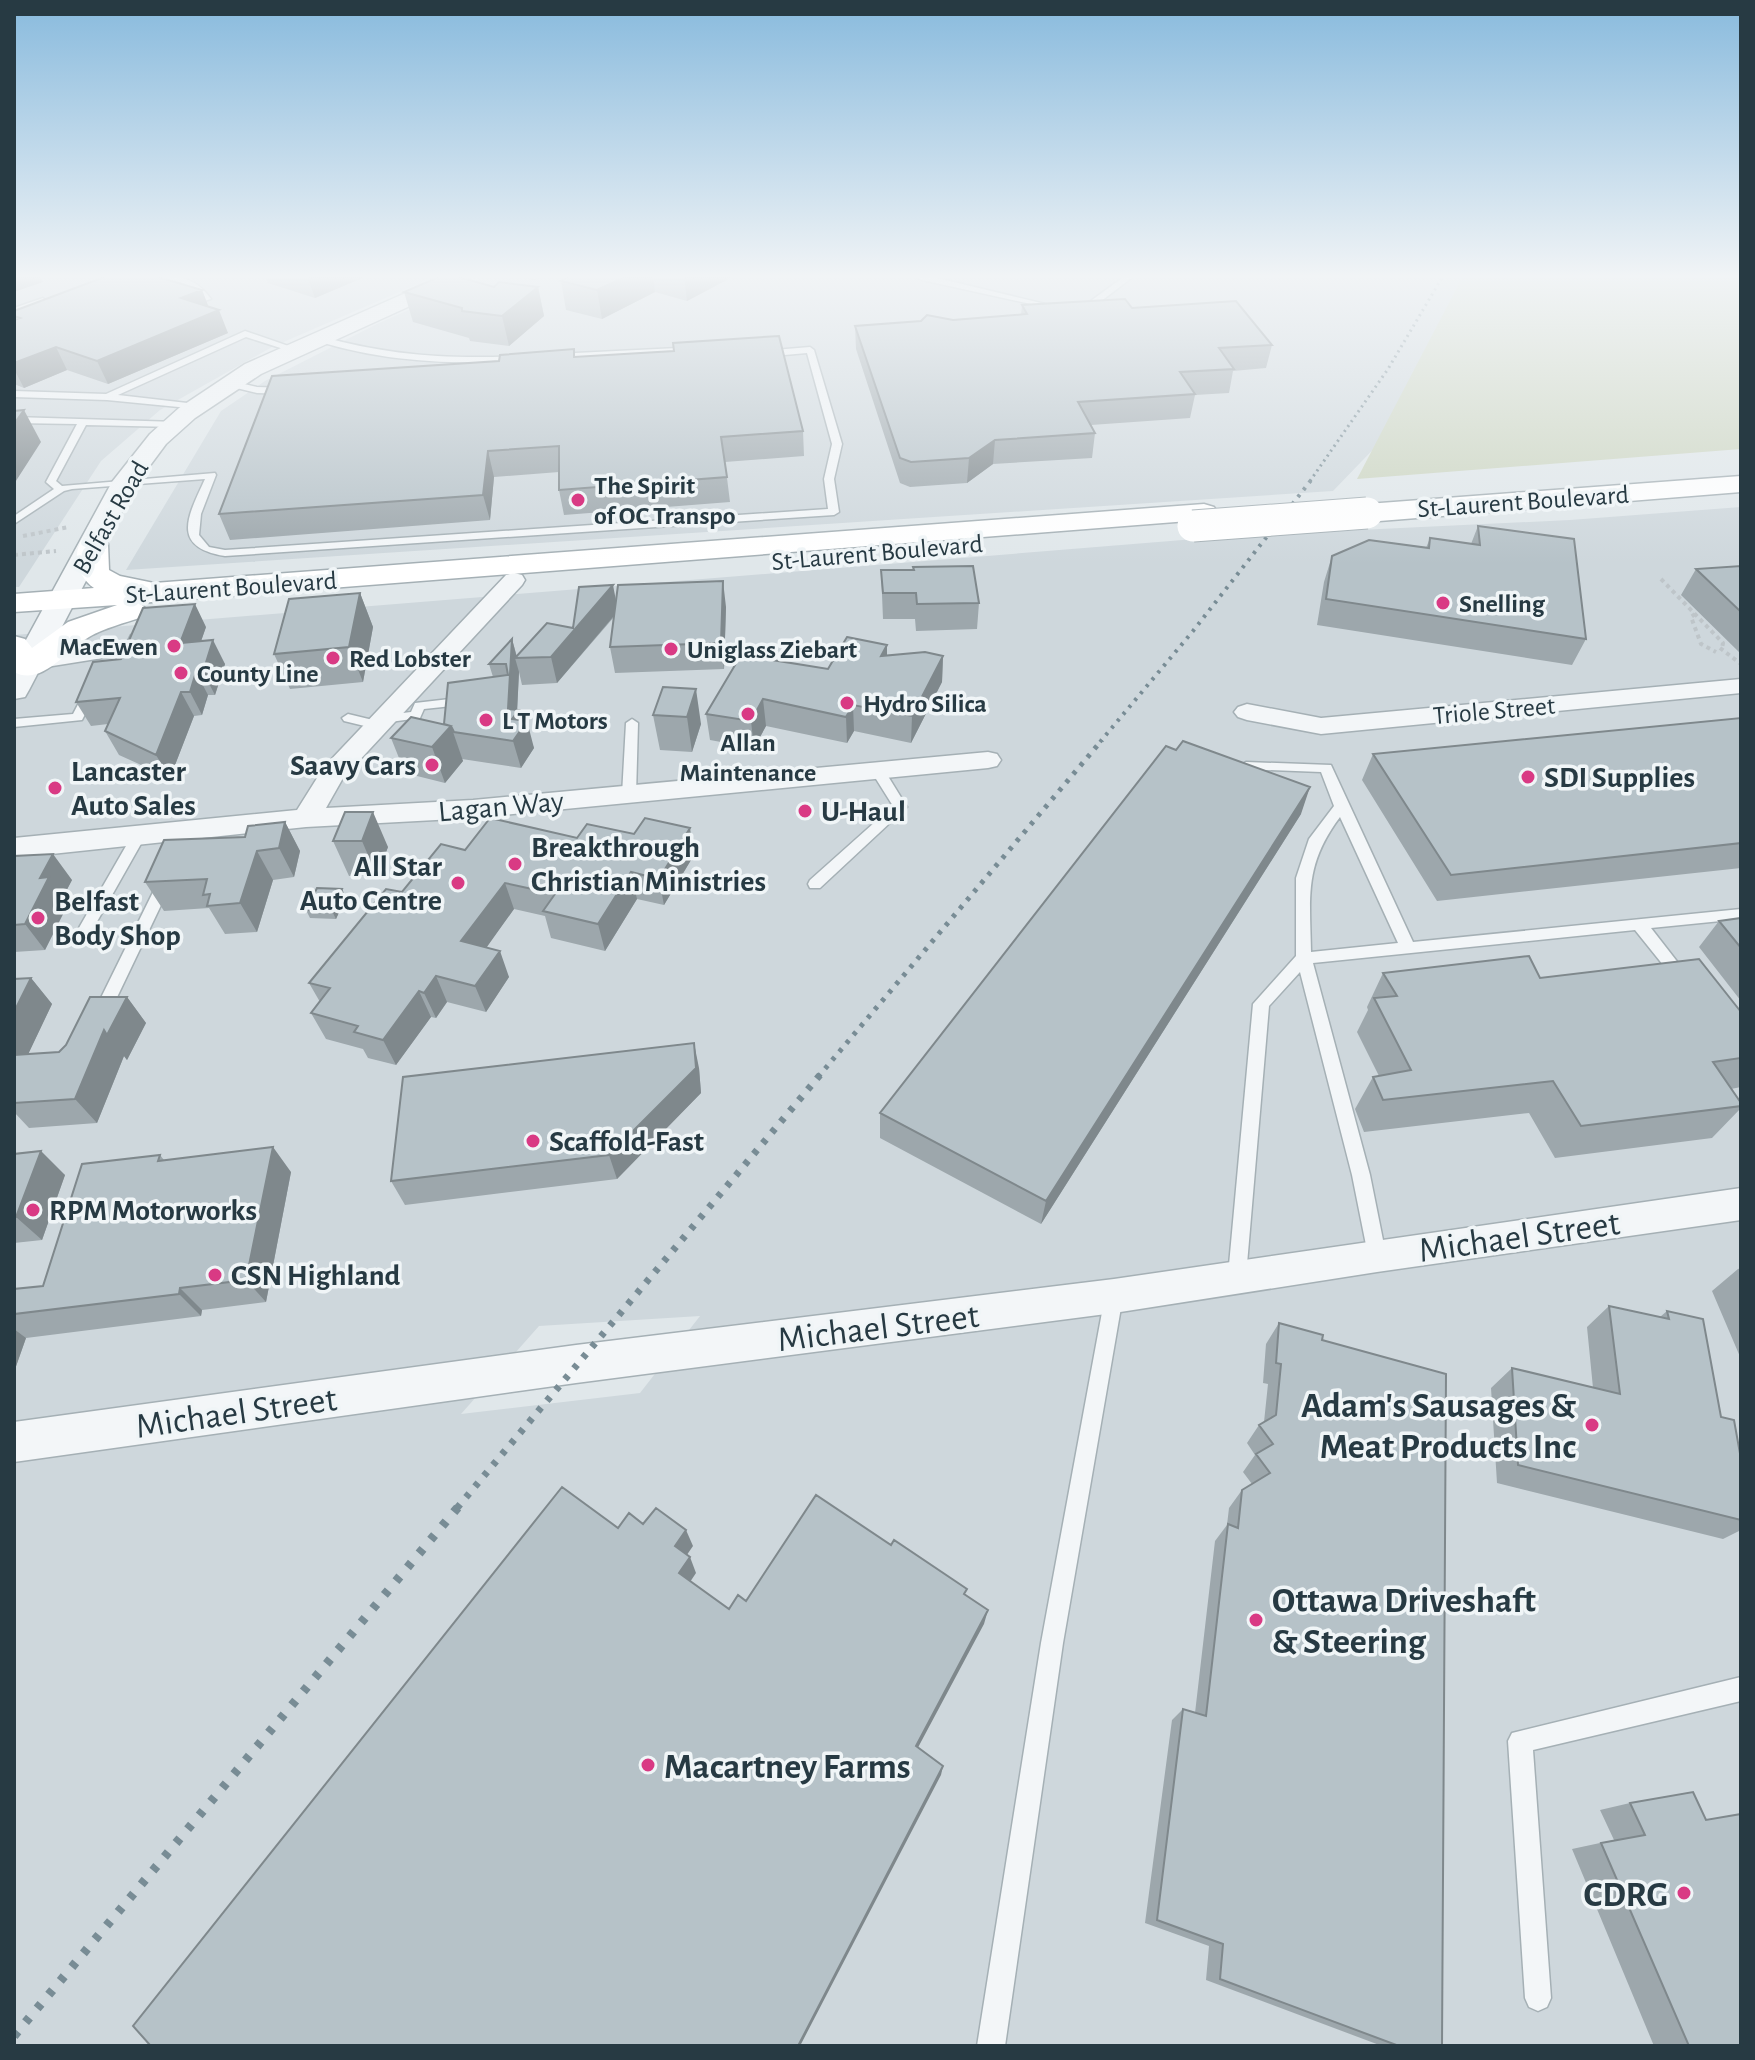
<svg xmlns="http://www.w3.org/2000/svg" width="1755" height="2060" font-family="'Alegreya Sans',sans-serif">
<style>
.built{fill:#ced7dc;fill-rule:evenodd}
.green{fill:#ccd5c0}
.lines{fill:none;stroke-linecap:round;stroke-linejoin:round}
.service-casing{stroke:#a5b0b5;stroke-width:3}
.minor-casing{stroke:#a5b0b5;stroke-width:3}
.tertiary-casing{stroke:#a5b0b5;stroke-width:3}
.secondary-casing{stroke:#a5b0b5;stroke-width:3}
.path{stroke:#bec5c9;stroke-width:4;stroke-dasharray:4 4;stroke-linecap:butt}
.service{fill:#f3f6f8;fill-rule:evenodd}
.minor{fill:#f3f6f8;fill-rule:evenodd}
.tertiary{fill:#f3f6f8;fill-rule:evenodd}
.secondary{fill:#fff;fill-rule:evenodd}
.rail-far4{stroke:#788c95;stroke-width:3;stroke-dasharray:2 4;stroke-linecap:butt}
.rail-far3{stroke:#788c95;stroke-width:4;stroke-dasharray:3 6;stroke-linecap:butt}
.rail-far2{stroke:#788c95;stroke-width:5;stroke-dasharray:4 7;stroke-linecap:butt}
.rail-far1{stroke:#788c95;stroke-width:7;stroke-dasharray:5 9;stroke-linecap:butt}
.rail{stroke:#788c95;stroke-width:9;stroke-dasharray:6 12;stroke-linecap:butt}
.secondary-bridge-casing{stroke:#a5b0b5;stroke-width:33;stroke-linecap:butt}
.secondary-bridge{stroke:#fff;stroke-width:31}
.wall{fill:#9da7ac}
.shaded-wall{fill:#7f888c}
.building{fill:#b6c2c8;stroke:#7f888c;stroke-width:2}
.poi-dot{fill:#d93a84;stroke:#f0f5f7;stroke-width:3}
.labels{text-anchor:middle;stroke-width:7;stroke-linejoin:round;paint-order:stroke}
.far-poi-label{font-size:26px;font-weight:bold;fill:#273a43;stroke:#f0f5f7;text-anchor:start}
.far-street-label{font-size:26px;fill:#273a43;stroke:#f0f5f7}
.poi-label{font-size:30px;font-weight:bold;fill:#273a43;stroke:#f0f5f7;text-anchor:start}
.street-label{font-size:30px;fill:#273a43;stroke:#f0f5f7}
.near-street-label{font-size:36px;fill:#273a43;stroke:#f0f5f7}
.near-poi-label{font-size:36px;font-weight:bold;fill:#273a43;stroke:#f0f5f7;text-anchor:end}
</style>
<rect width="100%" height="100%" fill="#e0e7ea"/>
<path class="built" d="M14,276H436L272,347L160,410L101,461L19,587H14Z
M486,276H1476L1387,435L1333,491L126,570L221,411L265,381L377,324Z
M1741,507V2046H14V635L1232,536L1570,520ZM700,1316L640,1393L461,1414L539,1326Z"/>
<path class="green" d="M1463,276H1741V449L1357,479Z"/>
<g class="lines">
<g class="service-casing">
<path id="service" d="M151,276C177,276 195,276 211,299L204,301C189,278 168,279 143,281L139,279Z
M525,276H537L538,277L534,279Z
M920,276H929L1062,308L1058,310L922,280L918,278Z
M1125,276H1134L1083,315H1077V311Z
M43,298L46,302L14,313V308Z
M245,331L300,350L296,353L246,337L118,395L196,404L199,405V409L107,400L14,397V391L106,394Z
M320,336C389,356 449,359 520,356L524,359L520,362C450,364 384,362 317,341L316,339Z
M698,347L699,349L695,352L555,360L551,357L555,354Z
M810,347L814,350L842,444L834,479L839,512L834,515L225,556C170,547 188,516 205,479L72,489L64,491L14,524V516L54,489L46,482L77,424L14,423V417L178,422V426L175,427L86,425L56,481L62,486L215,473L216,475L201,514L199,535L209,547L225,550L828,509L824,479L832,444L807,353L762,357L758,354L762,351Z
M231,381L257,387L289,388L294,391L289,394L257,393L228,386L227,384Z
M135,633L141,637L134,653L40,668L34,664L40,660L125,647L131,635Z
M90,689L96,693L82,720L14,727V719L73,714L84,693Z
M467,697L473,701L471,704L424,709L420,718L382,723L381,728L377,729L344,721L342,718L348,714L377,721L378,716L411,712L415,703Z
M632,719L638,723L636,795L629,799L622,795L626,723Z
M1246,762L1331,765L1413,942L1741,909V919L1651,928L1686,973L1689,977L1686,981H1676L1635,930L1313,963L1370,1175L1386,1255L1384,1261L1377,1263L1370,1261L1368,1255L1352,1175L1300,972L1269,1006L1246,1276L1244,1282L1237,1284L1230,1282L1228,1276L1253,1004L1296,956V878L1309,839L1334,806L1321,772L1241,769L1239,766ZM1340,817L1398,943L1311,952C1310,896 1304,865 1340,817Z
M878,767L883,768L907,807L820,888H810L808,884L810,880L893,806L871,771Z
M139,830L146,835L90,934H80L78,930L80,926L134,832Z
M166,875L173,880L109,1014L107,1018H95L93,1014L159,880Z
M1114,1287L1121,1290L1123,1296L1063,1643L1005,2046H977L1041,1643L1105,1296L1107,1290Z
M1741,1677V1701L1533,1750L1551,1998L1547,2007L1538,2011L1529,2007L1525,1998L1508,1741L1512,1733Z"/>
</g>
<g class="minor-casing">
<path id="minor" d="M514,573L522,575L525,580L522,585L343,778L326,808L473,800L988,752L997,754L1001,760L997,766L988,768L473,818L306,827L14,858V838L297,810L324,767L506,575Z
M1741,679V693L1321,734L1247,720L1238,717L1234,712L1238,707L1247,704L1321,718Z
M1741,1188V1220L1377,1272L1114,1313L576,1383L14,1462V1422L576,1345L1114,1279Z"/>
</g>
<g class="tertiary-casing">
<path id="tertiary" d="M444,276H470L467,280L261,374L195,418L166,444L137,483L29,690L25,697L14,699V662L112,482L150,434L179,408L245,364Z"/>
</g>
<g class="secondary-casing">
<path id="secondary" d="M1741,476V492L1367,522L1357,519L1353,513L1357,507L1367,504Z
M1204,504L1214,507L1218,513L1214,519L140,603L147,610L142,617C125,623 104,628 89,637C67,650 41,687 14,672V636L25,639L32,648L68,622L117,605L14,612V594L94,588C78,577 71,554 83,538L93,535L103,538L108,544L109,570L120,576L154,583Z"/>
</g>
<path class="path" d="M23,536L69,527
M14,555L56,551
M1661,579L1723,643L1722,648
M1695,614L1691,617L1701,644L1716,652
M1720,648L1741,664"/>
<use href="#service" class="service"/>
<use href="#minor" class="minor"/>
<use href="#tertiary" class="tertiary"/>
<use href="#secondary" class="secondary"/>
<path class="rail-far4" d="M1310,481L1388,369L1443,276"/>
<path class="rail-far3" d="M1100,742L1193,631L1312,479"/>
<path class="rail-far2" d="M818,1077L1102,740"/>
<path class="rail-far1" d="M457,1508L820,1075"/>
<path class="rail" d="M14,2036L459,1506"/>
<g class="secondary-bridge-casing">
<path id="secondary-bridge" d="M1193,526L1367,513"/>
</g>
<use href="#secondary-bridge" class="secondary-bridge"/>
</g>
<path class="wall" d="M265,276H367L315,298L268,283Z
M570,276H734L687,301L655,292L602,319L566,310L561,281Z
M494,287H538L544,316L509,346L470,341L469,338L413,322L404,292Z
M202,290L208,306L228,333L108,384L67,370L24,388L14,384V311Z
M1022,305L1132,308L1272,345L1266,368L1233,371L1229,393L1195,395L1190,418L1091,425L1095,433L1092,458L993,464L967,483L910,487L900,483L856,349L855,326L1021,315Z
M575,357L803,431L804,456L725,462L730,502L564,515L559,490V472L494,477L490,520L230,540L219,514Z
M1478,526L1586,639L1572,665L1317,625L1324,582L1332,556L1426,548L1430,538L1471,544Z
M1741,566V654L1681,595L1696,569Z
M881,570L979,603L977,629L916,631L915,619H883Z
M360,593L373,627L363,682L290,689L274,654Z
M616,600L726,607L724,669L615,673L610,647L614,617L557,683L522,685L519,672L517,710H519L522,721L534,748L521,768L462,759L463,761L445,783L405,773L391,738L444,724L493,677L489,664L512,639L517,657L573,628Z
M206,627L201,641L225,664L215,695H208L202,715L194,716L170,778L119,755L105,731L108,724L91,726L76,702L121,659Z
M887,655L943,656L942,682L911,743L854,731L847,743L766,726L754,748L710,740L706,714L828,669Z
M663,687L701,724L692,752L660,750L653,715Z
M1741,718V868L1437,901L1362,780L1373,754Z
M1176,750L1301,814L1041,1224L880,1138V1113Z
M345,812L388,847L377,876H349L333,841Z
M285,822L300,851L294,877L273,880L257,932L225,934L209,908L164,911L145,882L245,837Z
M634,834L694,855L664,905L637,899L605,951L551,938L545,916L514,909L486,947L509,977L486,1012L447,1002L436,1018L431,1017L396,1065L368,1058L363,1049L326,1039L311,1013L320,1002L309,983L402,892L465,850L577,838Z
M14,856L72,880L63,897L68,904L45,950L14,952Z
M346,897L336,919L310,918L306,910Z
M1741,918V1001L1699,947L1719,921Z
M1383,973L1540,978L1741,1012V1087L1731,1089L1741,1103V1108L1712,1138L1555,1158L1529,1113L1364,1132L1355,1109L1373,1077L1379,1076L1357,1032L1368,1010L1367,1007Z
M31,978L52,1004L28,1054L59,1052L127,997L146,1023L127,1060L124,1056L97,1123L29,1128L14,1112V979Z
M699,1068L701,1093L617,1179L405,1205L391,1181Z
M14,1154L65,1175L42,1240L14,1243Z
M160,1155L164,1160L291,1172L266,1302L202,1310L201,1316L26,1338L14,1372V1289L43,1286Z
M1741,1268V1359L1712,1291L1738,1269Z
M1609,1306L1660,1317L1667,1311L1721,1417L1741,1459V1530L1723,1539L1497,1483L1491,1388L1512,1368L1593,1388L1587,1327Z
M1279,1323L1322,1340L1442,2046H1382L1206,1980L1209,1946L1145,1923L1172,1720L1183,1709L1195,1713L1215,1541L1227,1525L1229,1508L1242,1490L1252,1484L1243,1472L1255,1455L1247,1443L1259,1425L1264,1422L1268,1384L1263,1383L1266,1344Z
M1630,1803L1706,1820L1741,2046H1654L1572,1849L1614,1840L1600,1810Z"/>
<path class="shaded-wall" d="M14,276H40L43,282L14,292Z
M307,276H367L315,298Z
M627,276H653L655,292L602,319L597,290Z
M684,276H734L687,301Z
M538,287L544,316L509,346L502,316Z
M202,290L211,313L181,298Z
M219,310L228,333L108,384L97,361Z
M56,347L67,370L24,388L14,369V363Z
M24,410L41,442L14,484V424Z
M995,440L993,464L967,483L969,458Z
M488,451L494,477L490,520L483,495Z
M723,581L726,607L724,669L721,643Z
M613,585L618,611L557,683L551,657Z
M360,593L373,627L363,682L349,647Z
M195,604L206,627L192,667L180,643Z
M512,639L517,658H515L519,672L517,713L519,710L524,726L527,721L534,748L521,768L513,741L508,709Z
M213,640L225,664L215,695L203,672Z
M887,645V671L881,656Z
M943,656L942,682L911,743L912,716Z
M196,672L208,695L202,715L190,692Z
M696,689L701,724L692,752L687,717Z
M181,692L194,716L170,778L156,755Z
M763,699L766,726L754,748L751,721Z
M853,705L854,731L847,743L846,717Z
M451,726L463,761L445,783L432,747Z
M1310,787L1301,814L1041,1224L1046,1201Z
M373,812L388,847L377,876L362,841Z
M285,822L300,851L294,877L279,848Z
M690,828L694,855L664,905L659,879Z
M257,851L273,880L257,932L240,903Z
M53,854L72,880L63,897L68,904L45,950L25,924L40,878Z
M631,872L637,899L605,951L598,924Z
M505,883L514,909L472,968L461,941Z
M342,889L346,897L336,919L332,911Z
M500,951L509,977L486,1012L475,986Z
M436,976L447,1002L436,1018L424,993Z
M31,978L52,1004L15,1082L14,1081V1012Z
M419,991L431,1017L396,1065L383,1040Z
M127,997L146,1023L127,1060L124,1056L97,1123L75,1099L104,1030Z
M694,1043L699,1068L701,1093L617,1179L609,1155Z
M273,1147L291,1172L266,1302L246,1280Z
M41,1151L65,1175L42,1240L16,1217Z
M180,1288L202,1310L201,1316L179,1294Z
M14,1329L26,1338L14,1372Z
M686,1530L693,1546L682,1562L675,1546Z
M690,1557L696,1573L686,1588L679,1573Z
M988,1610L984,1624L914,1755L916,1746Z
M943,1766L941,1775L800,2046H798Z"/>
<path class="building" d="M107,276H155L202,290L181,298L219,310L97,361L56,347L14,363V320L20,318L14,316V311Z
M441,276H456L494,287L499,282L538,287L502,316L462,311V308L404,292Z
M570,276H627L597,290L561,281Z
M1125,299L1132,308L1236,301L1272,345L1219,348L1234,369L1180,372L1195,394L1078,402L1095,433L995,440L969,458L911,462L900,458L855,326L921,321L927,315L953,320L1027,314L1022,305Z
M779,336L803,431L721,437L727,477L559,490V446L488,451L483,495L219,514L272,376L499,361L500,355L574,349V357L674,351L673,343Z
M24,410L14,424V411Z
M1478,526L1574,539L1586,639L1326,599L1332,556L1369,540L1429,548L1430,538L1480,545Z
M973,566L979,603L917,604L916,593H883L881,570H914L913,567Z
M1741,566V612L1696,569Z
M723,581L721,643L610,647L618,585Z
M613,585L551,657L515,658L547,623L573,628L579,587Z
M360,593L349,647L274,654L289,599Z
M195,604L180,643L213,640L203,672H196L190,692H181L156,755L105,731L120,698L76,702L93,662L121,659L143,608Z
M847,637L887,645L881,656L925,652L943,656L912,716L853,705L846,717L763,699L751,721L706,714L741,655L828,669Z
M512,639L508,709L519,710L512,719L527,721L513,741L454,732L451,726L444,724L448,683L508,675L506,664H489Z
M663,687L696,689L687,717L653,715Z
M411,717L451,726L432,747L391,738Z
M1741,718V843L1451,875L1373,754Z
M1183,741L1310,787L1046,1201L880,1113L1166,746L1176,750Z
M345,812H373L362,841H333Z
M490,818L577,838L587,824L634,834L645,818L690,828L659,879L631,872L598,924L543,911L555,894L505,883L461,941L500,951L475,986L436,976L424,993L419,991L383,1040L354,1032L358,1026L311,1013L330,988L309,983L386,889L402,892L441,844L465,850Z
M285,822L279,848L257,851L240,903L207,906L210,894L203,895L207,879L145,882L164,840L245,837L248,826Z
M53,854L40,878L49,877L25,924L14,925V856Z
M317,888L342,889L332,911L306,910Z
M1741,918V948L1719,921Z
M1529,956L1540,978L1699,959L1741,1012V1058L1713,1062L1741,1103V1106L1581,1126L1553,1081L1383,1100L1373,1077L1411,1070L1374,998L1397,996L1383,973Z
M31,978L14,1012V979Z
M90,997H127L107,1035L104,1030L75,1099L14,1103V1055L59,1052L66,1045Z
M694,1043L696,1068L609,1155L391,1181L403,1077Z
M273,1147L246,1280L180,1288L179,1294L14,1314V1289L43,1286L82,1164L160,1155L158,1161Z
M41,1151L16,1217H14V1154Z
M1609,1306L1669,1319L1667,1311L1703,1319L1721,1417L1734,1420L1741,1459V1520L1518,1465L1512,1368L1620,1394Z
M1279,1323L1323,1335L1322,1340L1446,1374L1442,2046H1399L1220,1979L1223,1944L1157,1920L1183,1709L1206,1716L1228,1524L1238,1528L1242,1490L1270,1473L1256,1454L1273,1444L1259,1425L1276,1415L1281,1364L1276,1363Z
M562,1487L618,1528L629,1513L643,1524L656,1508L686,1530L675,1546L690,1557L679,1573L729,1609L738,1595L746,1601L816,1495L891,1545L894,1540L967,1589L964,1594L988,1610L916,1746L943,1766L798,2046H149L150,2045L133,2026Z
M1693,1792L1706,1820L1741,1814V2046H1689L1601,1843L1645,1835L1630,1803Z"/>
<linearGradient id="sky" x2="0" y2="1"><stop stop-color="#88badd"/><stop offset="0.49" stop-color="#f1f4f6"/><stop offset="1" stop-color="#f1f4f6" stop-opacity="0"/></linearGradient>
<rect width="1755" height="564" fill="url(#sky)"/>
<g class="poi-dot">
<circle cx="578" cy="500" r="8"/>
<circle cx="1443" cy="603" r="8"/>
<circle cx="174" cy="646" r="8"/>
<circle cx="671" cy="649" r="8"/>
<circle cx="333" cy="658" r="8"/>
<circle cx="181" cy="673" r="8"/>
<circle cx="847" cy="703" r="8"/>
<circle cx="748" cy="714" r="8"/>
<circle cx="486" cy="720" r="8"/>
<circle cx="432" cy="765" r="8"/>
<circle cx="1528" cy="777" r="8"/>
<circle cx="55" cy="788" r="8"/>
<circle cx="805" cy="811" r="8"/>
<circle cx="515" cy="864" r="8"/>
<circle cx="458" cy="883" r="8"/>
<circle cx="38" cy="918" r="8"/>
<circle cx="533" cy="1141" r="8"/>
<circle cx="33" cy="1210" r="8"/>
<circle cx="215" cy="1275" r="8"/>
<circle cx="1592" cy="1425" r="8"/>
<circle cx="1256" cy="1620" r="8"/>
<circle cx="648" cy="1765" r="8"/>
<circle cx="1684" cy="1893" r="8"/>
</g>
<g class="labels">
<g class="far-poi-label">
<text x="594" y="494">The Spirit<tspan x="594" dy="30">of OC Transpo</tspan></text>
<text x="1459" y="612">Snelling</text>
<text x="158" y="655" text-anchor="end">MacEwen</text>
<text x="687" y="658">Uniglass Ziebart</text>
<text x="349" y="667">Red Lobster</text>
<text x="197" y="682">County Line</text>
<text x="863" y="712">Hydro Silica</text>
<text x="502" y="729">L T Motors</text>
<text x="748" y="751" text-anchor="middle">Allan<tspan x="748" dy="30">Maintenance</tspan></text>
</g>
<g class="far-street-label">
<text transform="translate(1523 501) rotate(-4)" y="9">St-Laurent Boulevard</text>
<text transform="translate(110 517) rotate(-60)" y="9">Belfast Road</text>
<text transform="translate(877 552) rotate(-5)" y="9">St-Laurent Boulevard</text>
<text transform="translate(231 587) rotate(-4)" y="9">St-Laurent Boulevard</text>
<text transform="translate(1494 710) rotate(-5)" y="9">Triole Street</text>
</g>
<g class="poi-label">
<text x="416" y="775" text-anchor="end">Saavy Cars</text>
<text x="71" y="781">Lancaster<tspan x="71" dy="34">Auto Sales</tspan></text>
<text x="1544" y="787">SDI Supplies</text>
<text x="821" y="821">U-Haul</text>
<text x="531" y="857">Breakthrough<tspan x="531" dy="34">Christian Ministries</tspan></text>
<text x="442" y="876" text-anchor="end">All Star<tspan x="442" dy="34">Auto Centre</tspan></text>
<text x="54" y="911">Belfast<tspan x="54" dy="34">Body Shop</tspan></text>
<text x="549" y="1151">Scaffold-Fast</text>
<text x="49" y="1220">RPM Motorworks</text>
<text x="231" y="1285">CSN Highland</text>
</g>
<g class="street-label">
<text transform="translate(501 806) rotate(-5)" y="10">Lagan Way</text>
</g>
<g class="near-street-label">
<text transform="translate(1519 1235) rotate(-8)" y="13">Michael Street</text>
<text transform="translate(878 1326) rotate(-7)" y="13">Michael Street</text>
<text transform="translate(236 1411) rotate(-8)" y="13">Michael Street</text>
</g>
<g class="near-poi-label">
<text x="1576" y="1417">Adam's Sausages &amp;<tspan x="1576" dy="41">Meat Products Inc</tspan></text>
<text x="1272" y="1612" text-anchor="start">Ottawa Driveshaft<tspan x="1272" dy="41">&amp; Steering</tspan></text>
<text x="664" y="1778" text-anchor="start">Macartney Farms</text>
<text x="1668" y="1906">CDRG</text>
</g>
</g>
<rect width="1755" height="2060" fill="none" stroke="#273a43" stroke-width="32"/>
</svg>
